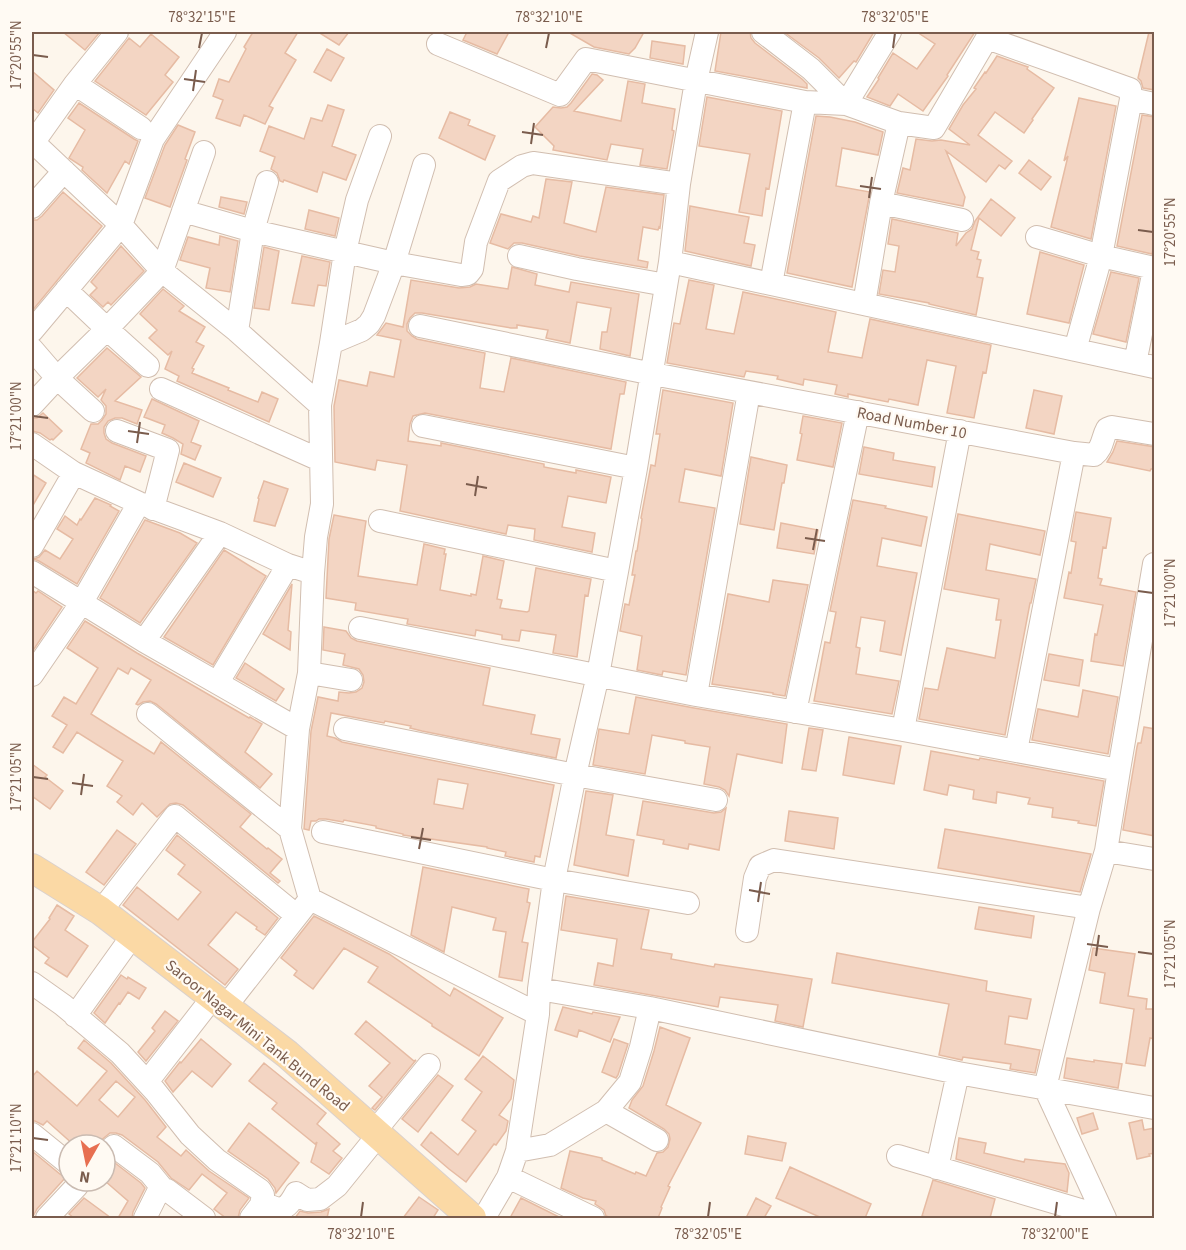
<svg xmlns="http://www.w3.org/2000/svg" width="1186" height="1250" font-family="'Source Sans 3',sans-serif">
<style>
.building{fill:#f3d5c3;stroke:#e6bba3;stroke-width:1.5;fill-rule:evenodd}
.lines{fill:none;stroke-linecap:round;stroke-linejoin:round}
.minor-casing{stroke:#d1beb0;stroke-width:24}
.major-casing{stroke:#dad1cd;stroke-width:30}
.minor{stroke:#fff;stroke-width:22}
.major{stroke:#fbd9a5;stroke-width:28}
.ticks{fill:none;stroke:#7a5c4d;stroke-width:2}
.labels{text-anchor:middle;stroke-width:4.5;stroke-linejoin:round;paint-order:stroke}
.street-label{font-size:16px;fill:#7a5c4d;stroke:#fffaf3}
.neatline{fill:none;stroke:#7a5c4d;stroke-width:2}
.ticks-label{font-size:15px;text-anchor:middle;fill:#7a5c4d}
</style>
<rect width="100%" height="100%" fill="#fdf6ec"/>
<path class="building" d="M63,32H100L85,50Z
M253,32H298L285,53L296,60L269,106L273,108L265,124L244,115L240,126L216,118L223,100L213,96L219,79L229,82L246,49L244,47Z
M318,32H349L339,45Z
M467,32H509L497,54L463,40Z
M568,32H644L635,48L629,54L594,47Z
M721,32H750L751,38L755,43L802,79L807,84V88L715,71Z
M784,32H874L856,62L854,61L839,78L819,58Z
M917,32H975L947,75L948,76L923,111L898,94L890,106L867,97L879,79L878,78L893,53L917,69L935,44Z
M1149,32H1155V90L1143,88L1141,81L1138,78Z
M151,34L179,57L165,75L173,82L146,115L95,81L129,38L140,47Z
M652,41L685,46L683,64L650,58Z
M327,49L344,58L331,81L314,72Z
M997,56L1028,67L1027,69L1054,88L1032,119L1033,120L1024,133L995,112L978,135L1012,161L1005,169L999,165L986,182L946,151L965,197L963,206L897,193L903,168L910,170L916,139L932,141L941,140L970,145L949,129L963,105L976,89L974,88L985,72L986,73Z
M32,71L54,90L38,113L32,108Z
M592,74L597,75L603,80L574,111L621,121L628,81L645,84L642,103L675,109L672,130L674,131L667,169L640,165L643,149L611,144L607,160L553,150L554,146L535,127L553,107L561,108L567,107L571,103Z
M707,97L782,111L769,189L766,188L762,216L739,212L750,154L699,146Z
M1079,98L1116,106L1091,239L1051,227L1068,156L1064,161Z
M79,103L134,139L138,141L129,164L125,161L107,193L82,170L83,167L69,158L85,130L68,118Z
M328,105L344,110L332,146L356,155L346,180L323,172L317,192L284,180L283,182L280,181L277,173L271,169L275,157L260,151L269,126L304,139L311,118L322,121Z
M450,112L470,120L468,125L495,136L485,160L439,138Z
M1142,115L1155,117V241L1152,254L1117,246Z
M816,116L830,117L855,122L883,132L878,155L842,148L836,186L870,192L852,287L787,273Z
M178,125L195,132L185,159L187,160L170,207L145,198L165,145Z
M1029,160L1051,177L1041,190L1019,173Z
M546,179L572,182L564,223L596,232L606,187L664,195L660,228L659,227L658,230L643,227L638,260L648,262L647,268L580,256L522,243H514L508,249L490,243L501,214L531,222L533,216L539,218Z
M63,192L102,226L32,311V220H37L42,216Z
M221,197L247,202L244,214L219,207Z
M991,199L1015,218L1001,236L979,218L971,250L979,252L977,259L981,260L977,277L983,278L976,315L929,304V303L879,294L883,270L895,272L899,246L888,244L892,219L958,233L956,246L966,233L972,229L975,221Z
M690,206L749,217L744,243L755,245L751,266L685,251Z
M309,210L339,218L335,236L305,229Z
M220,236L238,241L230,292L206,288L210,268L180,260L188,237L219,245Z
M121,246L144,271L111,305L108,302L103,307L90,295L97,288L91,282Z
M264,247L279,251L269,310L254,308Z
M1040,252L1084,265L1069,323L1027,314Z
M302,256L330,262L326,286L318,285L314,306L292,303Z
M512,267L537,274L535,285L569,292L571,282L639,294L630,356L600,349L602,332H607L611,308L577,302L570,343L546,338L548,330L517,325V328H511L422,313H415L410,318L407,324V331L412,336L417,339L485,353L480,388L504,392L511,358L626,382L624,394H620L611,449L425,413L413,416L410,424L408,441L441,446V443L544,464V467L576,473V470L611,477L606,503L568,496L562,527L595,533L592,552L534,540L535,529L508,525L506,534L400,511L407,465L377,460L375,470L335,462L334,406L339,380L367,386L370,372L394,377L401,340L377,335L386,323L403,327L411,280L459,288L470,287L476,284L508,289Z
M1111,272L1139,278L1126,342L1093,334Z
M689,280L714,285L706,329L734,334L743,292L836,312L828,352L862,358L870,319L991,345L986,373L983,372L974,418L947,413L956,366L927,360L918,405L889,399L888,402L848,394V397L835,394L837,385L804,379L803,385L777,379L778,376L746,371L744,377L667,363L674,323L680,324Z
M163,289L184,306L179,311L205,327L196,342L204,346L192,368L194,369L192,373L229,388L228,390L258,402L262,392L278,399L269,422L177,381L179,376L165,369L172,351L168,355L149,338L157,330L140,314Z
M107,348L141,377L115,401L142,410L137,424L122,418H115L108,421L104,427V433L106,439L112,443L146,456L140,472L125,466L120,480L86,463L90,453L81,449L91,424H98L102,420L106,414V406L101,400L106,389L98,397L77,378Z
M663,390L733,403L721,476L685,469L679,502L715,508L686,675L663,671L662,675L637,670L642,636L620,631L625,604L629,605L635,575H632L636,551H637L642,519L641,518L651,465L655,466L660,434H656Z
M1034,390L1062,396L1054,434L1026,428Z
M152,399L199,421L191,442L201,446L195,460L181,454L183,444L173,438L162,433L165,425L144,417Z
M43,413L62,431L53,440L52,439L50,440L40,433L32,431V418H37Z
M803,416L842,423L833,467L797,460L802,434L800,433Z
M1117,441L1155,447V469H1151L1150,471L1107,462L1113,452Z
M864,447L894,453L893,460L935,467L932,487L859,474Z
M751,457L787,465L784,483H782L774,530L740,524Z
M184,463L221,478L213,497L176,482Z
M32,474L46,483L32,507Z
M264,481L288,489L275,526L254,521L259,499L258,498Z
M95,498L111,505L110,506L119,511L77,584L39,561L34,559L39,557L45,550L60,559L73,539L57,529L65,516L77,525L80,519L81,520Z
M853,500L886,506L885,508L927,517L921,546L882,538L877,566L917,573L901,655L880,651L885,621L861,617L856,647L860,648L856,674L899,681L892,714L814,701L825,642L830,643L836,612L830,611Z
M1076,512L1111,518L1106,548L1103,547L1098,578L1102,579L1100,585L1136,592L1123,666L1091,661L1095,634L1097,635L1103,605L1064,598L1069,572L1071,573L1076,542L1071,541Z
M958,514L1045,531L1040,555L990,544L986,570L1036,579L1031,603H1030L1005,735L919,719L925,688L938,690L947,648L995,658L1001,620H996L999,599L944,589Z
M334,515L366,521L358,576L417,585L424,544L445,549L444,554H446L440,590L471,596V594L476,595L483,556L504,561L497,599L502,600L500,608L527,612L529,611L536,568L591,579L588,596L585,595L577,657L553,653L556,635L521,630L519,641L502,639V635L476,630L475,636L407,624L408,619L355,610L356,603L326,598L329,539Z
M145,520L180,533L197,543L140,623L100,598Z
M781,523L818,530L814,554L777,548Z
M224,550L266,576L213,665L164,637Z
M773,580L808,585L785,696L773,694V693L712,684L728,594L769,602Z
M292,584L288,630L291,632L290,650L263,634Z
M32,590L36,593L38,591L62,607L32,652Z
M85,621L137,653L249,718L250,717L262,724L245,752L272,774L260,788L156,704L150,701L143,702L138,705L136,704L151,680L131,668L128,674L118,668L91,714L154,754L161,742L251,814L240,827L267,849L268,848L282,859L270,873L280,881L278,883L183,805L176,803L170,804L157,817L142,803L133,815L117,802L122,796L107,786L123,761L77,732L63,753L53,747L67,725L52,716L64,697L76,704L98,668L67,648Z
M324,627L346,631L351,638L357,641L490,668L483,705L535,715L531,734L560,739L556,758L422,731L410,728L411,726L385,721L384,723L331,713L327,736L335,738L342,742L554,785L540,857L535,856L534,862L505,856L506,852L487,848V847L403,835V834L376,828V826L344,820L343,822L326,819H319L316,821H311L309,830L304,829L311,731L318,697L338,701L339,692L349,693L356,692L362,688L364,682L363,675L359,669L343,665L345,654L323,650ZM438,779L468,784L463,809L434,804Z
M1049,654L1083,660L1079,686L1044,680Z
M245,663L284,689L276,701L236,678Z
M1083,690L1118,697L1108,754L1032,740L1038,709L1078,717Z
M636,697L694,708L787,724L782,763L737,754L729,796L725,790L719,787L704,784L710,747L685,743V741L652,735L645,774L593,765L599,729L629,734Z
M1144,727L1155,729V836L1123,830L1137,747L1138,743H1141Z
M809,728L823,730L816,771L802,769Z
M849,737L901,746L894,784L843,775Z
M931,751L979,760L980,758L1104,781L1096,826L1078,823L1079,821L1052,817L1053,808L1028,804L1030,798L997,792L996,803L973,799L974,790L949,785L947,795L924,790Z
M32,764L47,775L45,777L63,791L50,809L32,796Z
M586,791L613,795L606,835L634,840L628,876L574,865Z
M643,801L714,813L721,812L726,808L719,850L689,844L688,849L663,844L664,840L637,835Z
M789,811L838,818L834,849L785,841Z
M945,829L1091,854L1080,892L938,868Z
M117,830L136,844L104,885L86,872Z
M177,835L278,918L265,935L256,929L257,927L236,912L208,945L238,969L225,985L123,905L137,887L178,920L201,892L178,874L185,865L166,850Z
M423,867L529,889L527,902L530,903L522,942L528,943L522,981L499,977L506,932L493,930L496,918L452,907L444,952L411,935Z
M566,896L649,910L641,949L672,954L671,959L714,967L715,964L812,979L803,1027L775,1021L778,1005L720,997L718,1007L594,985L598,963L613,966L617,939L561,930Z
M57,905L74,916L65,930L88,946L67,977L45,963L49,958L32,945V942L50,919L49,918Z
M979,907L1034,916L1031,938L975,929Z
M314,916L389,954L450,996L454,988L503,1018L479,1056L432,1026V1024L368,982L378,967L344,948L313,989L294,975L297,971L281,958Z
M1093,948L1135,954L1128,996L1147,999L1146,1009H1155V1039L1150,1038L1145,1066L1126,1063L1134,1009L1100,1003L1105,973L1089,970Z
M837,953L987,981L986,991L1031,999L1027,1019L1009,1016L1005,1044L1040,1050L1035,1073L1010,1069L1011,1064L963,1057L962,1060L939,1055L949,1004L832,983Z
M121,975L127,979L128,977L146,988L139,999L128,992L120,1004L119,1003L105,1023L94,1013Z
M563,1007L592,1014L593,1012L620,1017L610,1042L579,1030L577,1037L555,1030Z
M165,1011L178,1021L146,1061L138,1052L155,1031L152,1028Z
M366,1021L414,1061L416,1060L375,1110L372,1108L382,1097L369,1086L390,1063L355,1034Z
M660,1027L690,1038L666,1105L701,1123L668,1186L670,1187L661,1207L662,1208L658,1218H612L606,1216L604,1210L595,1204L596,1201L583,1198L561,1188L570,1151L602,1158V1160L635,1174L636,1172L646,1176L657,1153L663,1152L668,1147L670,1139L669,1134L664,1129L629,1108L632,1100L643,1086L654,1051Z
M201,1039L231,1064L212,1087L192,1071L173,1092L165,1081L180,1062L181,1063Z
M614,1039L628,1044L618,1075L616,1078L602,1072Z
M84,1040L111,1063L145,1100L166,1127L157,1137L181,1156L186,1150L209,1171L249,1198L240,1210L238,1218H226L214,1209L227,1193L202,1174L189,1190L171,1178L158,1162L122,1135L116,1133H110L95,1145H74L47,1121L43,1125L35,1121H32V1077L37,1071L77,1106L107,1071L78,1048ZM116,1081L135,1097L118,1117L99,1100Z
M483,1056L514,1080L511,1099L499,1115L508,1121L506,1131L496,1145L494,1144L466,1182L449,1169L421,1145L431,1132L458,1155L476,1131L462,1120L482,1092L465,1079Z
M1067,1058L1094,1062V1060L1122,1064L1118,1088L1064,1078Z
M264,1063L326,1113L317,1124L340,1144L333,1151L342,1158L329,1174L311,1162L317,1142L315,1144L272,1109L277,1103L249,1081Z
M438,1075L453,1086L418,1132L402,1119Z
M1093,1113L1098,1129L1082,1134L1077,1118Z
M1142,1120L1144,1130L1155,1128V1153L1149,1154L1150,1156L1137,1159L1129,1123Z
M249,1123L299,1163L276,1193L275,1188L268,1179L228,1151Z
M748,1136L786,1143L782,1161L745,1154Z
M959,1138L986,1143L984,1153L1024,1162L1025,1159L1065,1164L1069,1173L1067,1192L956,1159Z
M32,1151L60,1174L66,1177L37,1209L32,1218Z
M115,1163L141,1183L145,1188L133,1212L132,1218H118L128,1201L105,1181V1167H108Z
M790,1167L871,1204L865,1218H822L776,1198Z
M933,1180L995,1199L990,1218H929L922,1216Z
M419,1197L438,1210L433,1218H403Z
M84,1198L111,1218H74L69,1214Z
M521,1198L561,1218H563H510Z
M756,1198L771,1206L764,1218H746Z
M329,1209L327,1218H295L300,1211L308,1213L321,1212Z"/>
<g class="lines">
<g class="minor-casing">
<path id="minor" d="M763,32L811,69L846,104L890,32
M987,38L1130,89L1131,99L1101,256L1075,350
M438,44L560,95L586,59L805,102L846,104L899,123L934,128L987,38L992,32
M75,84L141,128
M1131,99L1154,104
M32,141L121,225L162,271L237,331L320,405
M33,143L75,84L117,32
M881,203L962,220
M32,207L64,171
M183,211L253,231L394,263L461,275L468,274L472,269L476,242L499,181L522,166L533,163L679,184
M1037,237L1101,256L1154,268
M519,256L577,269L666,285
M670,262L1154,367
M771,284L805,102
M66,290L107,329L148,366
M864,304L881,203L899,123
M420,326L653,374L1074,453L1094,455C1103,448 1102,438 1107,429L1112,427L1154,434
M32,331L121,225L153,139L225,32
M237,331L253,231L267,182
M331,343L362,330L369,324L374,316L394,263L424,165
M32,349L57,378L93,411
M1135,363L1154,270
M161,389L320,460
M32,405L57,378L107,329L162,271L204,152
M423,426L636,468
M117,431L168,450L153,509
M32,444L74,473L139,503L220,533L288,565L313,573
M380,521L617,571
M32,546L74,473
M32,572L144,641L298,729
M360,628L696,695L903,730L1119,770
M144,641L220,533
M309,673L351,680
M32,675L82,602L139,503
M218,682L288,565
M696,695L749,392
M795,712L858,412
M148,714L290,829
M345,729L575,775L716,800
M903,730L960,431
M1016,751L1074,453
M323,832L554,880L688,903
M1106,851L1154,859
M310,899L538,1014
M101,911L175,816L296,915
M747,931L755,878L760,866L774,860L1089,908
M32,983L63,1005L120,1053L155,1091L190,1135L217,1160L260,1190L263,1195L261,1205L251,1218
M539,989L650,1008L958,1073L1154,1108
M226,1006L310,899L290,829L298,729L309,673L313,573L316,537L322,504L320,405L331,343L345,252L357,200L380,136
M75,1016L133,935
M147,1082L213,997
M606,1111L657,1140
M375,1131L429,1065
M32,1134L69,1164
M517,1151L550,1145L606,1111L630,1082L641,1047L650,1008
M105,1154L114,1146L150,1173L163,1189
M898,1156L1104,1217
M937,1168L958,1073
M508,1177L593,1218
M262,1202C281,1212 286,1211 296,1193L307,1200L320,1199L337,1186L379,1134
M47,1218L77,1186L79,1181
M145,1218L158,1192L161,1190H167L204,1218
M484,1218L508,1177L517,1151L538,1014L539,989L554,880L575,775L598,675L636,468L670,262L679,184L696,81L707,32
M1105,1218L1045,1088L1089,908L1106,851L1119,770L1154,564"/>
</g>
<g class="major-casing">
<path id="major" d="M32,868L101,911L287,1054L472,1218"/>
</g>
<use href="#minor" class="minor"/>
<use href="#major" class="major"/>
</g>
<path class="ticks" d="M199,48L202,33M546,48L549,33M893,48L895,33M33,55L48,57M184,79L205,82M193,91L196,70M522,132L543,135M531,144L534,123M860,186L881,189M869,198L872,177M1138,230L1153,232M33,416L48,418M128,431L149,434M137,443L140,422M466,484L487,488M475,496L478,476M805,538L825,541M813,550L817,529M1138,591L1153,593M33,777L48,779M72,783L93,786M81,795L84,774M411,837L431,840M419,849L423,828M749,890L770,894M758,902L761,882M1087,944L1108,947M1138,952L1153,954M1096,956L1099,935M33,1138L48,1140M361,1217L363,1202M708,1217L710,1202M1055,1217L1057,1202"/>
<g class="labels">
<g class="street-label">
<text transform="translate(912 422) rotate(11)" y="6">Road Number 10</text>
<text transform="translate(258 1035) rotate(39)" y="6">Saroor Nagar Mini Tank Bund Road</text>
</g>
</g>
<rect width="1186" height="1250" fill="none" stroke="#fffaf3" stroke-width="66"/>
<g transform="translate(87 1163) rotate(189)"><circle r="28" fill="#fffaf3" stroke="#cabbb1" stroke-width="1.5"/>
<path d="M0-4.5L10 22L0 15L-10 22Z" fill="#e76f51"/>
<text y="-9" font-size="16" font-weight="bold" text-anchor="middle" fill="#7a5c4d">N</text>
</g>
<rect x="33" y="33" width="1120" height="1184" class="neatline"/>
<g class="ticks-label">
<text x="202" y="22">78°32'15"E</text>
<text x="549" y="22">78°32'10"E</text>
<text x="895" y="22">78°32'05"E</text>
<text transform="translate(16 55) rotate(-90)" y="5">17°20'55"N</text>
<text transform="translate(1170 232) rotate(-90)" y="5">17°20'55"N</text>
<text transform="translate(16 416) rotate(-90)" y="5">17°21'00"N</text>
<text transform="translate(1170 593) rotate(-90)" y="5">17°21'00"N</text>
<text transform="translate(16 777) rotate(-90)" y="5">17°21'05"N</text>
<text transform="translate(1170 954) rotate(-90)" y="5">17°21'05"N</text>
<text transform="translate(16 1138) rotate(-90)" y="5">17°21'10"N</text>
<text x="361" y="1239">78°32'10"E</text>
<text x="708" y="1239">78°32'05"E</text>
<text x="1055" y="1239">78°32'00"E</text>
</g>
</svg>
